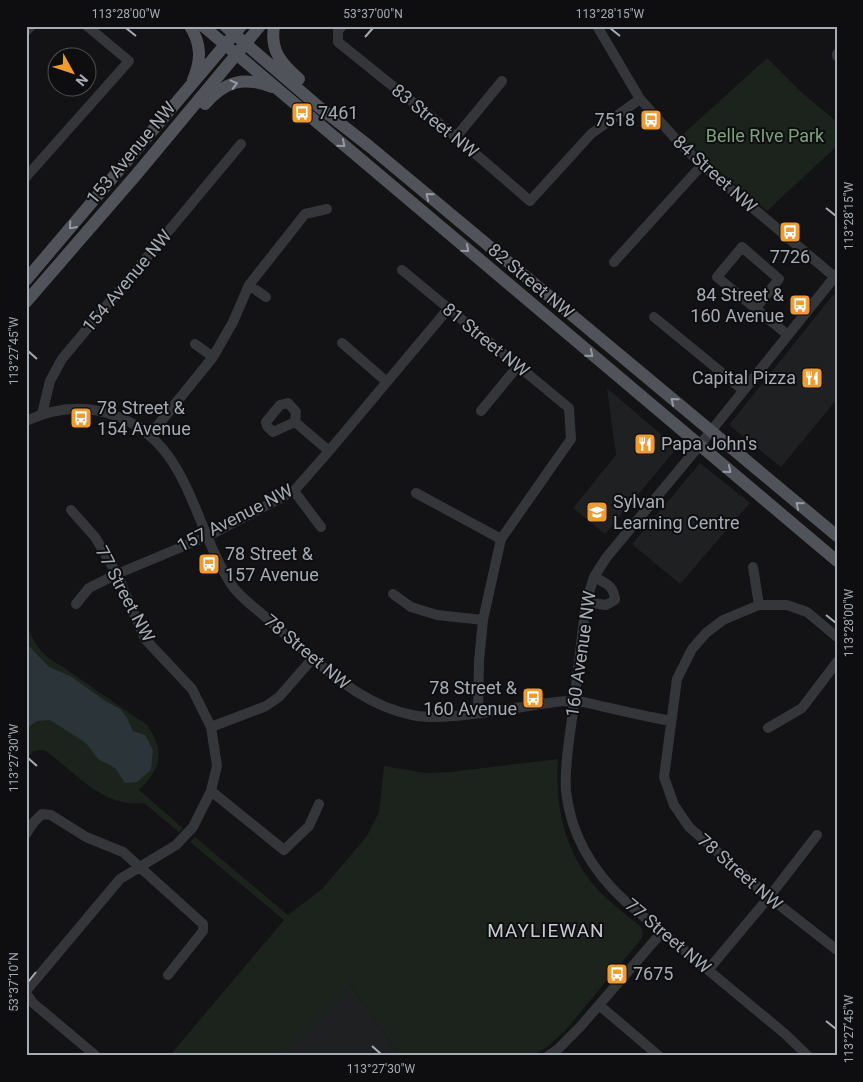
<svg xmlns="http://www.w3.org/2000/svg" width="863" height="1082" font-family="Roboto,sans-serif">
<style>
.built{fill:#1f2022}
.green{fill:#1b231c}
.water{fill:#2a3439}
.lines{fill:none;stroke-linecap:round;stroke-linejoin:round}
.minor{stroke:#34363a;stroke-width:10}
.major{stroke:#505359;stroke-width:12}
.oneway{stroke:#949aa3}
.ticks{fill:none;stroke:#a5acb5;stroke-width:2}
.labels{text-anchor:middle;stroke-width:4;stroke-linejoin:round;paint-order:stroke}
.poi-label{font-size:18px;fill:#a5acb5;stroke:#0e0e10;text-anchor:start}
.street-label{font-size:18px;fill:#a5acb5;stroke:#0e0e10}
.park-label{font-size:18px;fill:#7ea07c;stroke:#0e0e10}
.neighbourhood-label{font-size:19px;letter-spacing:1px;fill:#c6cad1;stroke:#0e0e10}
.neatline{fill:none;stroke:#a5acb5;stroke-width:2}
.ticks-label{font-size:12px;text-anchor:middle;fill:#a5acb5}
</style>
<rect width="100%" height="100%" fill="#131315"/>
<path class="built" d="M833,295H837V399L781,467L729,425Z
M607,388L677,448L605,534L573,508L616,455Z
M700,463L750,503L680,584L632,544Z
M350,985L400,1056H279Z"/>
<path class="green" d="M767,58L799,90L837,122V146L767,211L708,162L681,136Z
M26,625C35,644 42,656 60,665L147,725C166,752 161,768 139,790L183,828L179,832L144,803C103,808 76,773 46,751C36,748 32,752 26,759Z
M558,759C555,810 565,856 602,894C614,905 627,916 640,926L643,932L642,938L565,1031L547,1047L532,1056H400L350,985L279,1056H172L171,1054L284,920L190,842L195,837L288,915L322,889L367,836L379,812L384,766L425,773L451,772Z"/>
<path class="water" d="M26,643L49,667L70,676L107,702L120,709L127,718L133,731L145,735L153,750L151,770L137,782L125,783L115,768L98,759L86,743L50,720L37,721L26,729Z"/>
<g class="lines">
<path class="minor" d="M342,26L338,31V42L456,137L530,201L591,134L640,99
M597,26L640,99L674,137L702,165L837,279
M26,31L31,26
M837,54V56
M456,137L502,81
M26,177L129,61L87,26
M614,262L702,165
M402,270L569,408L571,439L501,539L483,620L479,661L478,713
M249,285L266,297
M755,309L779,279L742,247L717,277L788,335
M654,317L743,390
M342,343L387,382
M195,344L213,357
M288,403L296,412L295,422L273,432L267,426L266,422L280,405Z
M481,411L518,366
M42,414L50,381L62,359L241,144
M26,421C52,409 80,405 107,413C189,436 191,522 231,584C238,595 251,605 262,614C278,628 294,642 310,656C340,682 372,707 412,715C439,721 486,712 515,708C532,706 557,700 574,701C584,701 595,705 605,707C627,712 649,717 671,721
M295,422L329,451
M150,435L213,357L233,322L249,285L305,214L327,209
M294,491L321,527
M416,493L501,539
M753,567L759,605
M393,594L411,607L437,615L483,620
M586,602L606,605L615,600C614,585 605,583 594,577
M76,604L89,588L117,574L208,536L294,491L329,451L448,309
M837,637L807,612L787,605H759L723,620L706,633L692,649L677,679L664,777L674,805L689,827L769,897L837,950
M211,727L266,706L279,697L313,658
M768,728L802,708L837,662
M211,791L284,850L309,826L319,804
M26,834L34,822L42,814L51,815L86,837L123,852L203,924V931L168,975
M708,970L769,897L817,835
M26,991L120,879L176,845L193,827L211,791L217,766L211,727L192,689L145,639L117,574L95,537L71,510
M26,993L33,1003L95,1055
M599,1005L659,1056
M548,1056L558,1049L580,1027L662,932
M808,1056L784,1033L626,902C593,872 571,837 566,791C564,766 570,736 573,711C577,675 582,638 586,602L594,577L606,558L699,446L837,274"/>
<path class="major" d="M190,26C202,45 201,61 193,80
M203,26L837,561
M225,26L319,107L369,146L837,536
M274,26C270,51 281,63 299,79
M205,104C225,81 244,76 272,87
M26,280L241,26
M26,302L136,175L260,26"/>
</g>
<defs><path id="oneway-chevron" d="M-2-3.5L2.5 0L-2 3.5" fill="none" stroke-width="1.6" stroke-linecap="round" stroke-linejoin="round" transform="scale(1.25)"/></defs>
<g class="oneway">
<use href="#oneway-chevron" transform="translate(234 84) rotate(-14)"/>
<use href="#oneway-chevron" transform="translate(342 144) rotate(40)"/>
<use href="#oneway-chevron" transform="translate(429 196) rotate(-140)"/>
<use href="#oneway-chevron" transform="translate(72 226) rotate(131)"/>
<use href="#oneway-chevron" transform="translate(466 249) rotate(40)"/>
<use href="#oneway-chevron" transform="translate(590 354) rotate(40)"/>
<use href="#oneway-chevron" transform="translate(674 401) rotate(-140)"/>
<use href="#oneway-chevron" transform="translate(728 470) rotate(40)"/>
<use href="#oneway-chevron" transform="translate(799 505) rotate(-140)"/>
</g>
<path class="ticks" d="M126,28L136,36M610,28L620,36M365,37L373,28M826,208L836,216M28,351L37,359M826,615L836,623M28,758L37,766M28,982L36,972M826,1021L836,1029M372,1046L381,1054"/>
<defs>
<g id="bus-square" transform="scale(1.125)"><rect x="-9" y="-9" width="18" height="18" rx="4" fill="#f09b30" stroke="#0e0e10"/><path d="M-5-6H5V4H4V6H2V4H-2V6H-4V4H-5ZM-3.5-4V0h7V-4ZM-3.5 1.2v1.5H-2V1.2ZM2 1.2v1.5H3.5V1.2Z" fill="#fff"/></g>
<g id="restaurant-square" transform="scale(1.125)"><rect x="-9" y="-9" width="18" height="18" rx="4" fill="#f09b30" stroke="#0e0e10"/><path d="M-5-6h1v4h1v-4h1v4h1v-4h1v5L-1.5 .5V6h-2V.5L-5-1ZM5-6V6H3V1.5H1.5Q1.5-4 5-6Z" fill="#fff"/></g>
<g id="school-square" transform="scale(1.125)"><rect x="-9" y="-9" width="18" height="18" rx="4" fill="#f09b30" stroke="#0e0e10"/><path d="M0-5L7-2L0 1L-7-2ZM-4 1L0 2.5L4 1V4Q0 6-4 4Z" fill="#fff"/></g>
</defs>
<g fill-rule="evenodd">
<use href="#bus-square" x="302" y="113"/>
<use href="#bus-square" x="651" y="120"/>
<use href="#bus-square" x="790" y="232"/>
<use href="#bus-square" x="800" y="305"/>
<use href="#restaurant-square" x="812" y="378"/>
<use href="#bus-square" x="81" y="418"/>
<use href="#restaurant-square" x="645" y="444"/>
<use href="#school-square" x="597" y="512"/>
<use href="#bus-square" x="209" y="564"/>
<use href="#bus-square" x="533" y="698"/>
<use href="#bus-square" x="617" y="974"/>
</g>
<g class="labels">
<g class="poi-label">
<text x="318" y="119">7461</text>
<text x="635" y="126" text-anchor="end">7518</text>
<text x="790" y="263" text-anchor="middle">7726</text>
<text x="784" y="301" text-anchor="end">84 Street &amp;<tspan x="784" dy="21">160 Avenue</tspan></text>
<text x="796" y="384" text-anchor="end">Capital Pizza</text>
<text x="97" y="414">78 Street &amp;<tspan x="97" dy="21">154 Avenue</tspan></text>
<text x="661" y="450">Papa John's</text>
<text x="613" y="508">Sylvan<tspan x="613" dy="21">Learning Centre</tspan></text>
<text x="225" y="560">78 Street &amp;<tspan x="225" dy="21">157 Avenue</tspan></text>
<text x="517" y="694" text-anchor="end">78 Street &amp;<tspan x="517" dy="21">160 Avenue</tspan></text>
<text x="633" y="980">7675</text>
</g>
<g class="street-label">
<text transform="translate(435 121) rotate(39)" y="6">83 Street NW</text>
<text transform="translate(131 153) rotate(-50)" y="6">153 Avenue NW</text>
<text transform="translate(715 174) rotate(42)" y="6">84 Street NW</text>
<text transform="translate(127 281) rotate(-50)" y="6">154 Avenue NW</text>
<text transform="translate(531 281) rotate(40)" y="6">82 Street NW</text>
<text transform="translate(486 340) rotate(39)" y="6">81 Street NW</text>
<text transform="translate(235 518) rotate(-27)" y="6">157 Avenue NW</text>
<text transform="translate(125 594) rotate(62)" y="6">77 Street NW</text>
<text transform="translate(307 652) rotate(40)" y="6">78 Street NW</text>
<text transform="translate(581 654) rotate(-82)" y="6">160 Avenue NW</text>
<text transform="translate(740 872) rotate(41)" y="6">78 Street NW</text>
<text transform="translate(668 936) rotate(40)" y="6">77 Street NW</text>
</g>
<g class="park-label">
<text x="765" y="142">Belle RIve Park</text>
</g>
<g class="neighbourhood-label">
<text x="546" y="937">MAYLIEWAN</text>
</g>
</g>
<rect width="863" height="1082" fill="none" stroke="#0e0e10" stroke-width="55"/>
<g transform="translate(72 72) rotate(130)"><circle r="24" fill="#0e0e10" stroke="#4a4d52"/>
<path d="M0-4L9 19L0 12L-9 19Z" fill="#f09b30"/>
<text y="-8" font-size="14" font-weight="bold" text-anchor="middle" fill="#a5acb5">N</text>
</g>
<rect x="28" y="28" width="808" height="1026" class="neatline"/>
<g class="ticks-label">
<text x="126" y="18">113°28'00"W</text>
<text x="373" y="18">53°37'00"N</text>
<text x="610" y="18">113°28'15"W</text>
<text transform="translate(849 216) rotate(-90)" y="4">113°28'15"W</text>
<text transform="translate(14 351) rotate(-90)" y="4">113°27'45"W</text>
<text transform="translate(849 623) rotate(-90)" y="4">113°28'00"W</text>
<text transform="translate(14 758) rotate(-90)" y="4">113°27'30"W</text>
<text transform="translate(14 982) rotate(-90)" y="4">53°37'10"N</text>
<text transform="translate(849 1029) rotate(-90)" y="4">113°27'45"W</text>
<text x="381" y="1073">113°27'30"W</text>
</g>
</svg>
